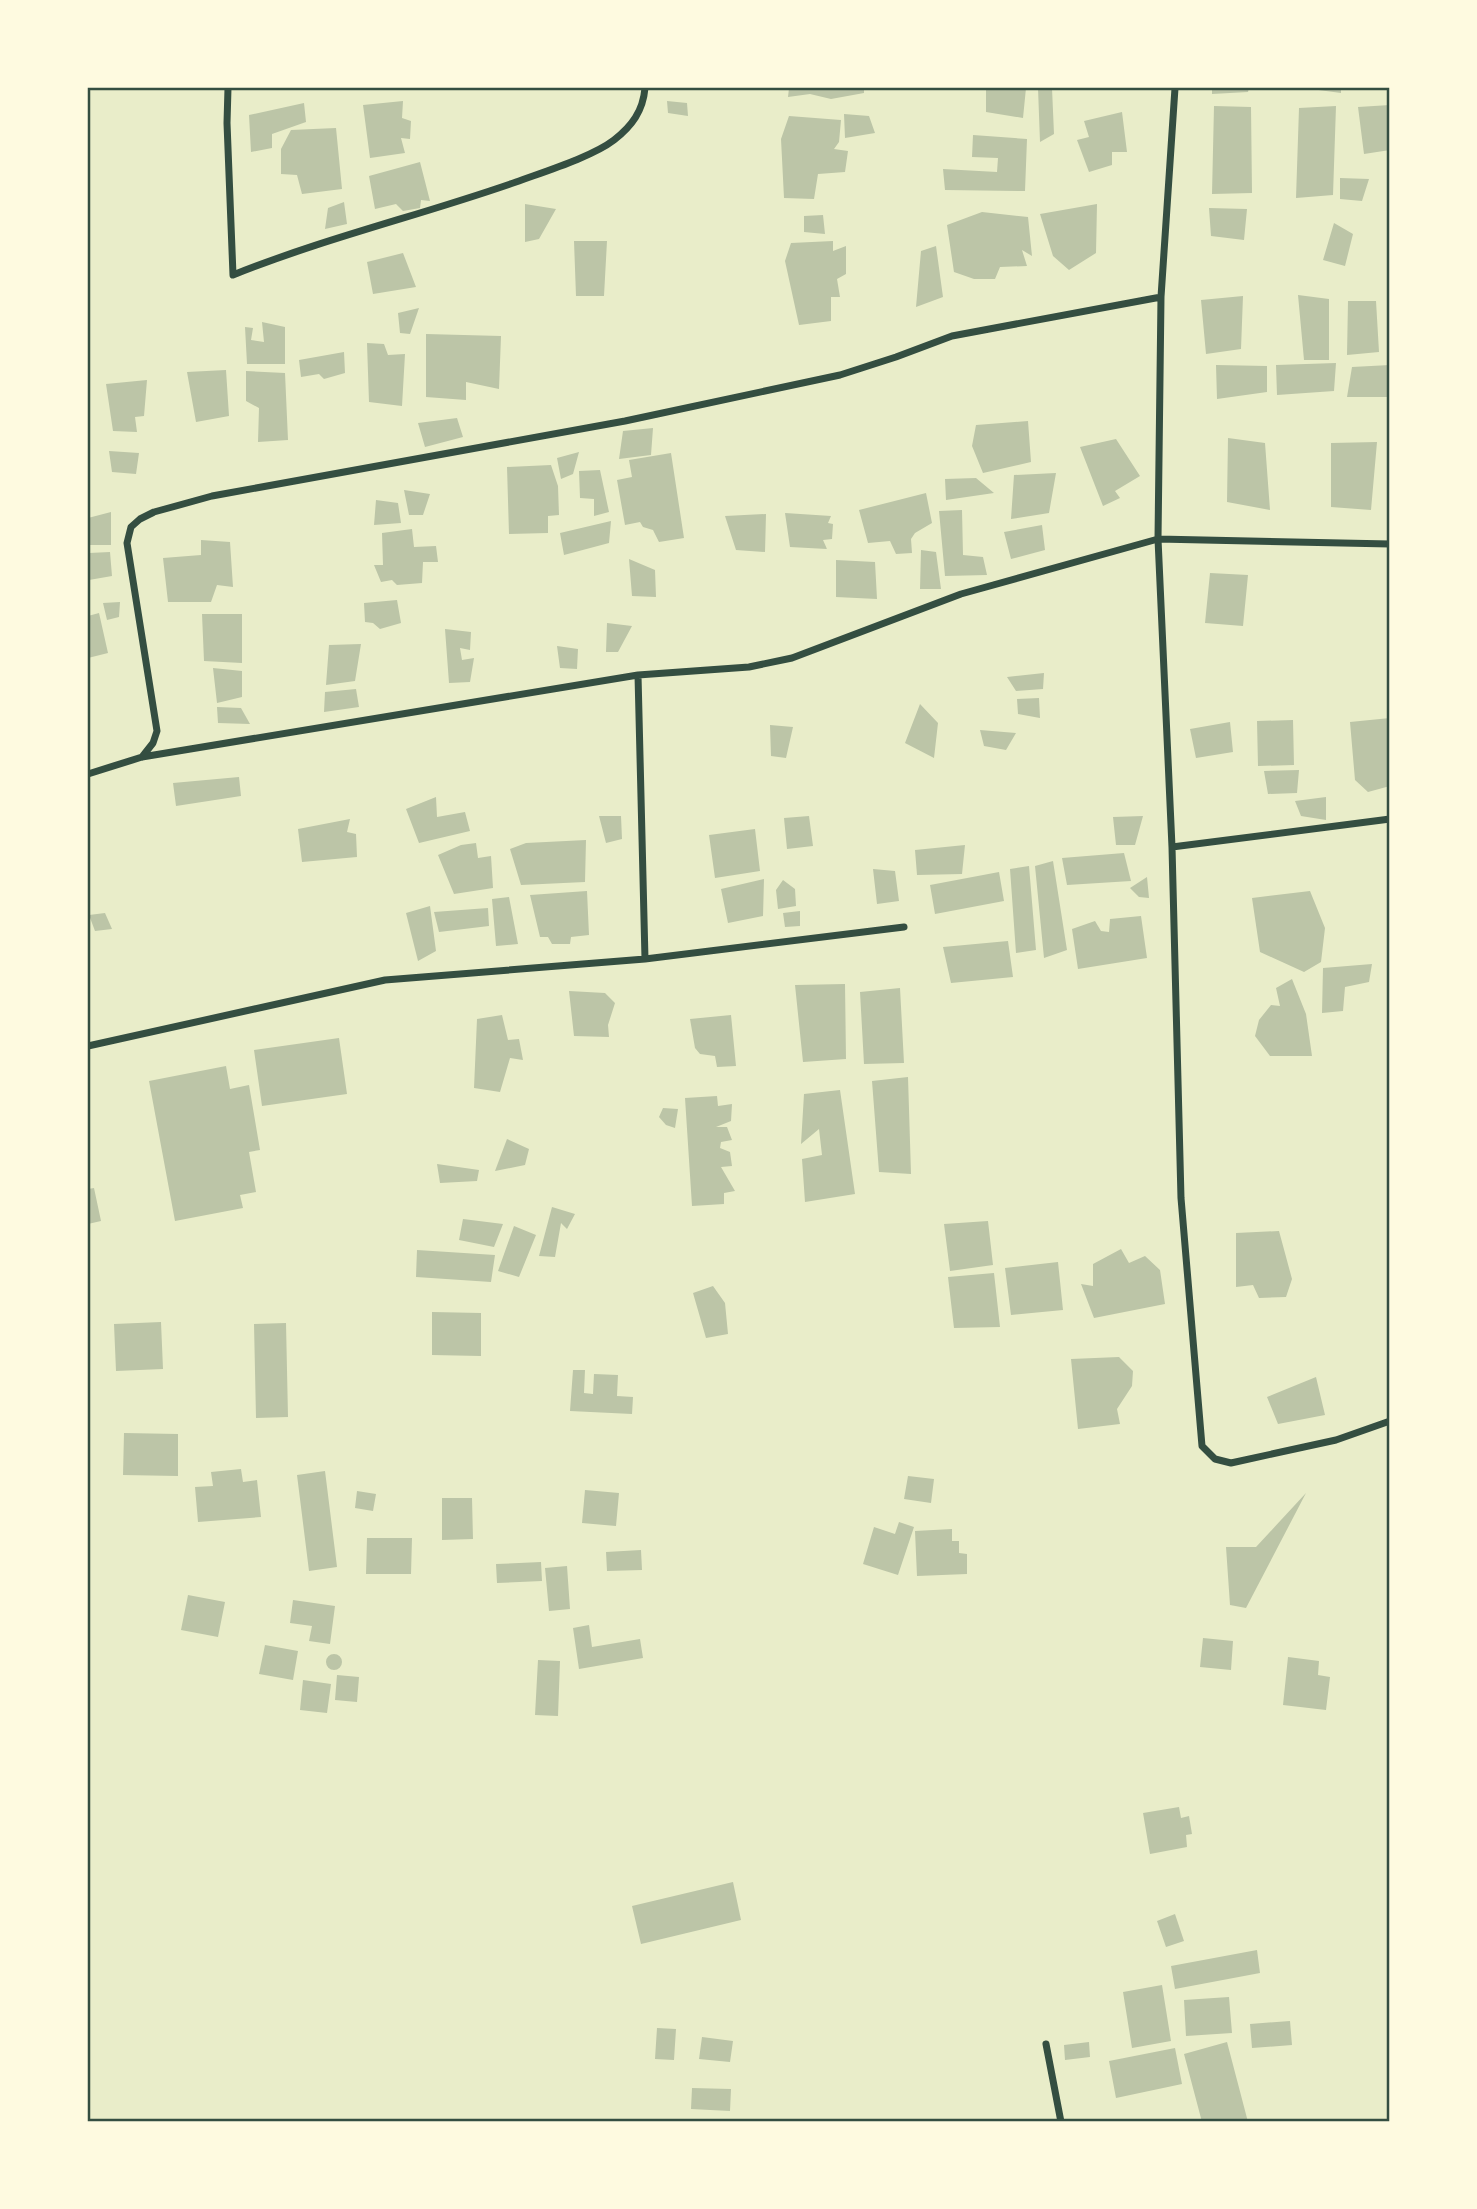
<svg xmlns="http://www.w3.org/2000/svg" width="1477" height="2209" font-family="'Golos Text',sans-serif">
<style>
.building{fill:#bcc5a7}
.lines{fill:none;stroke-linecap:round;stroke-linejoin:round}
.minor{stroke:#344e41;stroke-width:7}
.neatline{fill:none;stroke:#344e41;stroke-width:2.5}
</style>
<rect width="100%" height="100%" fill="#e9edc9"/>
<path class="building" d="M789,88H864V93L831,99L810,94L788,97Z
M986,88H1026L1023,118L986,112Z
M1038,88H1052L1054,134L1040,142Z
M1212,88H1249L1248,92L1212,94Z
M1311,88H1341V93L1311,89Z
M403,101L402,118L411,121L410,139L401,138L405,153L370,158L363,105Z
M667,101L687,103L688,116L668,113Z
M304,103L306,122L272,134V148L251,152L249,115Z
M1390,105V150L1364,154L1358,107Z
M1214,106L1251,107L1252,193L1212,194Z
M1336,106L1333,195L1296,198L1299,108Z
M1122,112L1127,152H1112V165L1089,172L1077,140L1089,137L1084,121Z
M844,114L869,116L875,133L845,138Z
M789,116L841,120L839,142L834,149L848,151L845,172L818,174L814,199L784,198L781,139Z
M336,128L342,189L302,194L297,175L281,174V149L291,130Z
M973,135L1027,139L1025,191L945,190L943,169L997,172L998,158L972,157Z
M420,162L430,201L421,200L420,208L403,211L396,204L375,209L369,176Z
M1340,178L1369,179L1362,201L1340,199Z
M344,202L347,224L325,229L328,208Z
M525,204L556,209L539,239L525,242Z
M1097,204L1096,253L1069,270L1053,256L1040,214Z
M1209,208L1247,209L1244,240L1211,236Z
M982,212L1028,217L1032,256L1022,250L1027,266L1000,267L995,279H974L954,272L947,225Z
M823,215L825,234L804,232V216Z
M1334,223L1353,234L1345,266L1323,260Z
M574,241H607L604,296H576Z
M833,241V251L846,246V274L837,279L840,297H831V321L799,325L785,261L791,243Z
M936,246L943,297L916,307L921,251Z
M403,253L416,287L373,294L367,262Z
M1298,295L1329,299V360H1304Z
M1243,296L1241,349L1206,354L1201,300Z
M1348,301H1376L1379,352L1347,355Z
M419,308L410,334L400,333L398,313Z
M262,322L285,327V364H247L245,327L253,328L251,340L264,342Z
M426,334L501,336L499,389L466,382V400L426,397Z
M367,343L384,344L388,355L405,354L402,406L369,402Z
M344,352L345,373L324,379L319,374L301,377L299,360Z
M1336,363L1334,391L1277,395L1276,365Z
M1216,365L1267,366V392L1217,399Z
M1390,365V397H1347L1352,367Z
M226,370L229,416L196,422L187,372Z
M246,371L285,373L288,440L258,442L259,408L246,401Z
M147,380L144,416L135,417L137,432L113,431L106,384Z
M457,418L463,437L425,447L418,423Z
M1028,421L1031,462L983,473L972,446L976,425Z
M653,428L651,455L619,459L623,431Z
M1228,438L1265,443L1270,510L1227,502Z
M1116,439L1140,476L1115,491L1120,498L1103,506L1080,447Z
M1377,442L1371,510L1331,507V443Z
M109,451L139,453L136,474L112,472Z
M579,452L573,474L561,479L557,458Z
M671,453L684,538L659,542L653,530L643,527L640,522L625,525L617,480L632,477L629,460Z
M551,465L558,486L559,515L548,516V533L509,534L507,467Z
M600,470L609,512L594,516V499L580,498L579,471Z
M1056,473L1049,513L1011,519L1014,475Z
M976,478L994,493L946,500L945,479Z
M404,490L430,494L423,515H409Z
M926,493L932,523L915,533L911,539L912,553L896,554L890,541L868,543L859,510Z
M376,500L398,503L401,523L374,525Z
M962,510L963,555L983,557L987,575L945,576L939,511Z
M111,512V545H88V518Z
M785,513L831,516L828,523L833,524L832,539L823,540L827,549L790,547Z
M766,514L765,552L736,550L725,516Z
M611,521L609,543L564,555L560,533Z
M1042,525L1045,550L1011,559L1004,532Z
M412,529L414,547L436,546L438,562H423L422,583L397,585L392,580L381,582L374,565H383L382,533Z
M201,540L230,542L233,587L217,585L211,602H168L163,558L201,555Z
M921,550L936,552L941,589H920Z
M110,552L112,576L89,580V553Z
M629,559L655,570L656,597L632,596Z
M836,560L875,562L877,599L836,597Z
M1210,573L1248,575L1243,626L1205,623Z
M397,600L401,623L380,629L373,623L365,622L364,603Z
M120,602L119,617L107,620L103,603Z
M99,613L108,653L88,658V616Z
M202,614H242V663L204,661Z
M607,623L632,626L618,652H606Z
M445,629L471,632L470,650L460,648L462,660L474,658L470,682L449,683Z
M361,644L355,681L326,685L329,645Z
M557,646L578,649L577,669L560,668Z
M213,668L242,671V697L217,703Z
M1044,673L1043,689L1016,691L1007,677Z
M356,689L359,707L324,712L325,692Z
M1039,698L1040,718L1018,714L1017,699Z
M920,704L938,723L934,758L905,743Z
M217,707L241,708L250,724L218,723Z
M1390,718V786L1368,792L1355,780L1350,722Z
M1293,720L1294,765L1258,766L1257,721Z
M1230,722L1233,752L1196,758L1190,729Z
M770,725L793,727L786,758L771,756Z
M980,730L1016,733L1006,750L984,746Z
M1299,770L1297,793L1268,794L1264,771Z
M239,777L241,796L176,806L173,783Z
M436,797L437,817L465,812L470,831L419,843L406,809Z
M1326,797V820L1301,816L1295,801Z
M599,816H621L622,839L606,843Z
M809,816L813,846L787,849L784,818Z
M1143,816L1135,845H1116L1113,817Z
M350,819L347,832L356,834L357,857L302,862L298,829Z
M755,829L760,871L715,878L709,835Z
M586,840L585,882L521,885L510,849L526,843Z
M476,843L478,858L491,856L493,888L454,894L438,855L461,845Z
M965,845L962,874L917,875L915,850Z
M1124,853L1131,881L1067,885L1062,858Z
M1053,861L1067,950L1044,958L1035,866Z
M1029,866L1036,950L1016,953L1010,869Z
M873,869L895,871L899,901L877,904Z
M999,872L1004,901L935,914L930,885Z
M1147,877L1149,898L1139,897L1130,888Z
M764,879L763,916L728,923L721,889Z
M783,880L795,889L796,906L778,909L776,890Z
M587,891L589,935L571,937L570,944H552L548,937H540L530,895Z
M1310,891L1325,928L1321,962L1304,972L1260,952L1252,898Z
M509,897L518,944L496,946L492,899Z
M430,906L436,951L418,961L406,913Z
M488,908L489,926L439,932L434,912Z
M800,911V926L785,927L783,913Z
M105,913L112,929L95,931L89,915Z
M1141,916L1147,958L1078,969L1072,929L1095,921L1101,931L1109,932L1110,919Z
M1008,941L1013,977L951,983L943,947Z
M1372,964L1369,982L1345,987L1343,1011L1322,1013L1323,968Z
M1292,979L1306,1014L1312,1056H1270L1255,1036L1259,1020L1271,1005L1280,1006L1276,988Z
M845,984L846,1059L803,1062L795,985Z
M900,988L904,1063L864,1064L860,992Z
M569,991L605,993L615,1003L608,1025L609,1037L574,1036Z
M502,1015L508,1040L519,1039L523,1060L510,1058L500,1092L474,1088L477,1019Z
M731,1015L736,1066L717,1067L715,1056L700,1054L695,1048L690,1019Z
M339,1038L347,1094L262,1106L254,1050Z
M226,1066L230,1089L249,1085L260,1150L249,1152L256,1192L240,1195L243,1208L175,1221L149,1081Z
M908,1077L911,1174L879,1172L872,1081Z
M840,1090L855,1194L805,1202L802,1159L822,1155L819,1129L801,1144L804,1094Z
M717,1096L718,1106L732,1104L731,1121L716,1127H727L732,1140L721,1142L720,1148L730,1152L732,1166L721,1167L735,1191L724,1193V1204L692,1206L685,1098Z
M663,1108L678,1109L675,1128L666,1125L659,1117Z
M507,1139L529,1149L525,1165L495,1171Z
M437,1164L479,1170L477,1181L440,1183Z
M94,1188L101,1221L88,1224V1189Z
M552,1207L575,1214L567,1229L561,1223L555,1257L539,1256Z
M463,1219L503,1224L494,1247L459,1240Z
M988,1221L993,1265L950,1271L944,1224Z
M514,1226L536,1235L519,1277L498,1271Z
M1279,1231L1292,1279L1286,1297L1259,1298L1253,1285L1236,1287V1233Z
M1121,1249L1129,1263L1145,1256L1160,1270L1165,1304L1094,1318L1081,1284L1093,1286V1264Z
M417,1250L495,1255L491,1282L416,1277Z
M1058,1262L1063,1310L1011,1315L1005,1268Z
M994,1273L1000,1327L954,1328L948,1277Z
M713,1286L725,1303L728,1334L706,1338L693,1293Z
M432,1312L481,1313V1356L432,1355Z
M161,1322L163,1369L116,1371L114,1324Z
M286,1323L288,1417L256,1418L254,1324Z
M1119,1357L1133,1371L1132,1386L1117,1409L1120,1424L1078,1429L1071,1359Z
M573,1370H585L584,1393L593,1394L594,1374L618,1375L617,1396L633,1397L632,1414L570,1411Z
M1316,1377L1325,1415L1278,1424L1267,1397Z
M124,1433L178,1434V1476L123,1475Z
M241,1469L243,1482L257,1480L261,1517L198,1522L195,1487L213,1486L211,1472Z
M325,1471L337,1567L309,1571L297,1475Z
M908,1476L934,1479L931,1503L904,1499Z
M585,1490L619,1493L616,1526L582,1523Z
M357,1491L376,1494L373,1511L355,1508Z
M1306,1493L1246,1608L1230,1605L1226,1547H1256Z
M442,1498H472L473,1539L442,1540Z
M899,1522L914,1527L898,1575L863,1564L874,1527L895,1534Z
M952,1529V1541H959V1553L967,1554V1574L917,1576L915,1531Z
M367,1538H412L411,1574H366Z
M641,1550L642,1570L607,1571L606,1552Z
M541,1562L542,1581L497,1583L496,1564Z
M567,1566L570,1609L549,1611L545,1568Z
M188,1595L225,1602L218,1637L181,1630Z
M293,1600L335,1606L330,1644L309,1641L312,1626L290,1623Z
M589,1625L592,1647L640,1639L643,1658L579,1669L573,1628Z
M1203,1638L1233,1641L1231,1670L1200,1667Z
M265,1645L298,1651L293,1680L259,1674Z
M326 1662a8 8 0 1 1 16 0a8 8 0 1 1-16 0Z
M1288,1657L1319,1661L1318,1675L1330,1677L1326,1710L1283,1705Z
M538,1660L560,1661L558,1716L535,1715Z
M337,1675L359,1677L357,1702L335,1700Z
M303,1680L331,1684L327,1713L300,1710Z
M1179,1807L1181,1818L1189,1816L1192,1834L1186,1835L1187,1847L1150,1854L1143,1813Z
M733,1882L741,1920L641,1944L632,1906Z
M1175,1914L1184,1941L1166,1947L1157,1921Z
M1257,1950L1260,1973L1175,1989L1171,1966Z
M1162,1985L1171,2041L1132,2048L1123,1992Z
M1229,1997L1232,2033L1186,2036L1184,2000Z
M1290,2021L1292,2045L1252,2048L1250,2024Z
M657,2028L676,2029L674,2060L655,2059Z
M702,2037L733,2041L730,2062L699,2059Z
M1089,2042L1090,2057L1065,2060L1064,2045Z
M1227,2042L1248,2122H1202L1184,2054Z
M1175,2048L1182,2084L1116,2098L1109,2061Z
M692,2088L731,2089L730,2111L691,2109Z"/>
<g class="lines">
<path class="minor" d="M228,88L227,123L233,275C325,238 422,215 516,182C543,172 592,157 614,140C632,126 643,111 645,88
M1175,88L1161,297L1158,539L1172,847L1181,1198L1202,1446L1215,1459L1231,1463L1336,1440L1390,1421
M638,675L645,959
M142,757L153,743L157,731L127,543L131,527L140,519L154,512L212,496L625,421L840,375L896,357L952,336L1161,297
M88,774L142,757L638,675L749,667L792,658L961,594L1158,539L1390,544
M1172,847L1390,819
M88,1046L385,980L645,959L904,927
M1046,2044L1061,2122"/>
</g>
<rect width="1477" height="2209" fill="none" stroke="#fefae0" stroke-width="178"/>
<rect x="89" y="89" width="1299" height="2031" class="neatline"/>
</svg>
